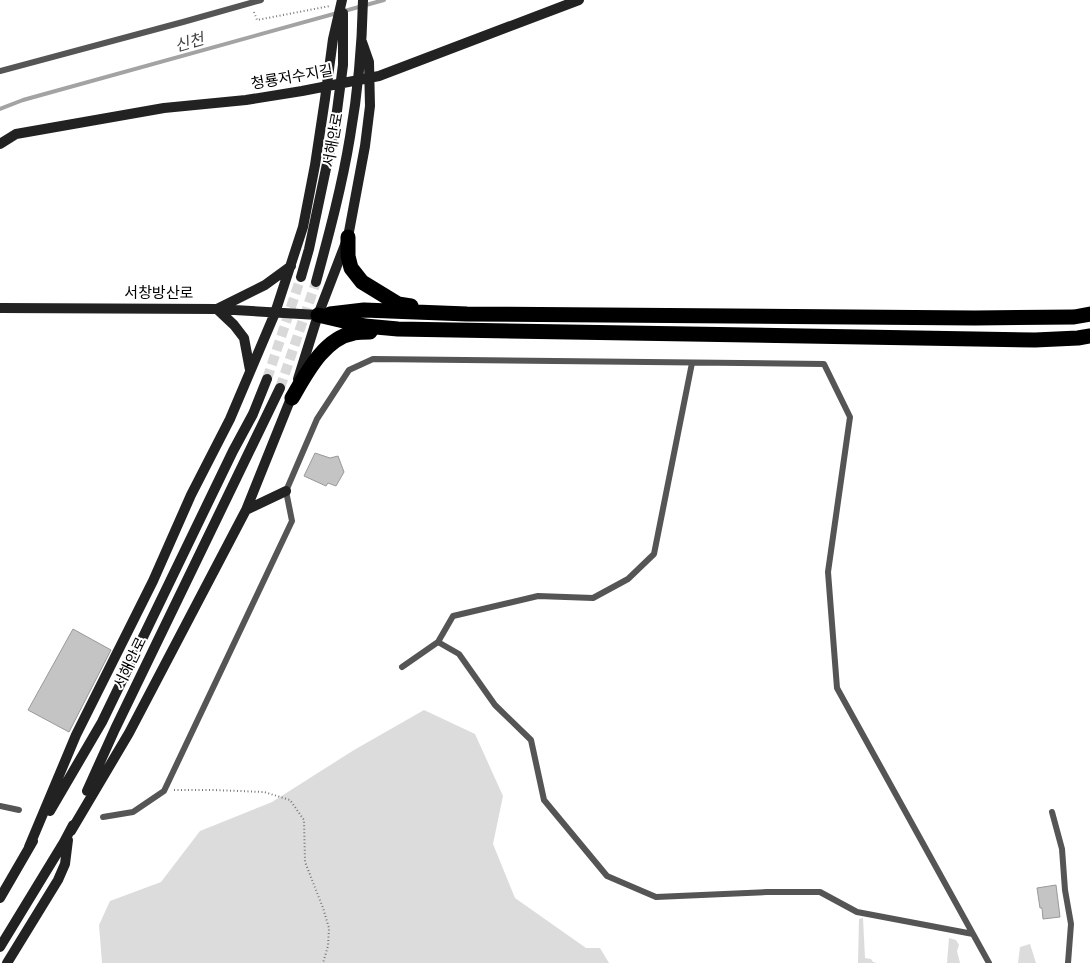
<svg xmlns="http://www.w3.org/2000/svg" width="1090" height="963" font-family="Raleway,'Noto Sans KR',sans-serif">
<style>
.green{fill:#dcdcdc}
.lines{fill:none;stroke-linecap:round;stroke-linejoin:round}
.stream{stroke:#a3a3a3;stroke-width:4}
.building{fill:#c4c4c4;stroke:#999}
.secondary-tunnel{stroke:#d9d9d9;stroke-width:10;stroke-dasharray:10 5;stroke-linecap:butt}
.path{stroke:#777;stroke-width:2;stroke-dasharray:1 2.5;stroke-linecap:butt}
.lane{stroke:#555;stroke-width:6}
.secondary{stroke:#222;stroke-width:10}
.highway{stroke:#000;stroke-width:15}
.labels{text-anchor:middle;stroke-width:4;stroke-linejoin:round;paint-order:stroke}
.street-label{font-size:15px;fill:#000;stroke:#fff}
.water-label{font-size:16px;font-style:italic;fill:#444;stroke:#fff}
</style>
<rect width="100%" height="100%" fill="#fff"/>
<path class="green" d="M424,710L475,734L503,796L493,844L515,898L586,948H600L609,963H102L99,925L110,901L161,882L200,831L272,802L354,750Z
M863,918L865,958L871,959L873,962L877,963H858L859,919Z
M949,938L956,940L959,945L957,951L960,963H947Z
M1030,944L1036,963H1018L1020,947Z"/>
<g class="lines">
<path class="stream" d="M0,109L23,100L384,0"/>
</g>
<path class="building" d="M315,453L330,458L338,456L344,472L336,486L328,483L326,486L304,476Z
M73,629L111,650L69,732L28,710Z
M1056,885L1060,917L1043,919L1042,908H1040L1037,888Z"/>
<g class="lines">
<path class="secondary-tunnel" d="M267,379L301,277
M280,388L316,282"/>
<path class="path" d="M254,12L257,20L330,6
M174,790H213L264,792L290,800L304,820L305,862L323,908L329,928L328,946L323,963"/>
<path class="lane" d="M0,71L183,22L261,0
M438,642L459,654L495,705L531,740L544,800L607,876L656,897L767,892H820L857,912L973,934L989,963
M402,667L438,642L453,616L538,596L593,598L628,579L654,554L692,363
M0,806L19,810
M1052,812L1062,849L1065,890L1071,924L1068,963
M103,817L133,812L164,791L292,521L286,491L317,419L349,370L373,359L824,364L850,417L828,572L837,688L973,934"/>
<path class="secondary" d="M0,144L16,134L164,108L246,100L302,91L379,76L579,0
M301,277L309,249L335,126L343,65V13
M316,282C329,234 342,186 350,137C358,92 362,46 363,0
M0,308L217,309L318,315
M250,370L244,338L234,325L217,309L265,285L291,266
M298,379L318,315L348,237L365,146L370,106L369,62L362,42
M246,510L286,491
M87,791L115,729L280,388
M50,811L102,722L233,451L253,414L267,379
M71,831L129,733L246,510L293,393
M29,847L76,735L153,581L191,495L230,419L275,313L303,227L315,165L325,99L333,39L342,0
M0,898L33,841
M0,947L64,842L73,825
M7,963L58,880L65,864L68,840"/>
<path class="highway" d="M348,237V256L351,268L362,282L398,304L411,306
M330,314L364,310L467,314L975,318L1074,317L1090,314
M318,315L365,326L398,329L1035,340L1078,338L1090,336
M292,398C306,374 324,338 354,333C359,332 364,332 370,332"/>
</g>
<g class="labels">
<g class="street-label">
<text transform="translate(292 77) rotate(-10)" y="5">청룡저수지길</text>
<text transform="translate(333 140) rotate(-80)" y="5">서해안로</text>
<text x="159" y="298">서창방산로</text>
<text transform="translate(130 663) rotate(-64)" y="5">서해안로</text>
</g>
<g class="water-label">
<text transform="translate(189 42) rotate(-16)" y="6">신천</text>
</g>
</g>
</svg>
